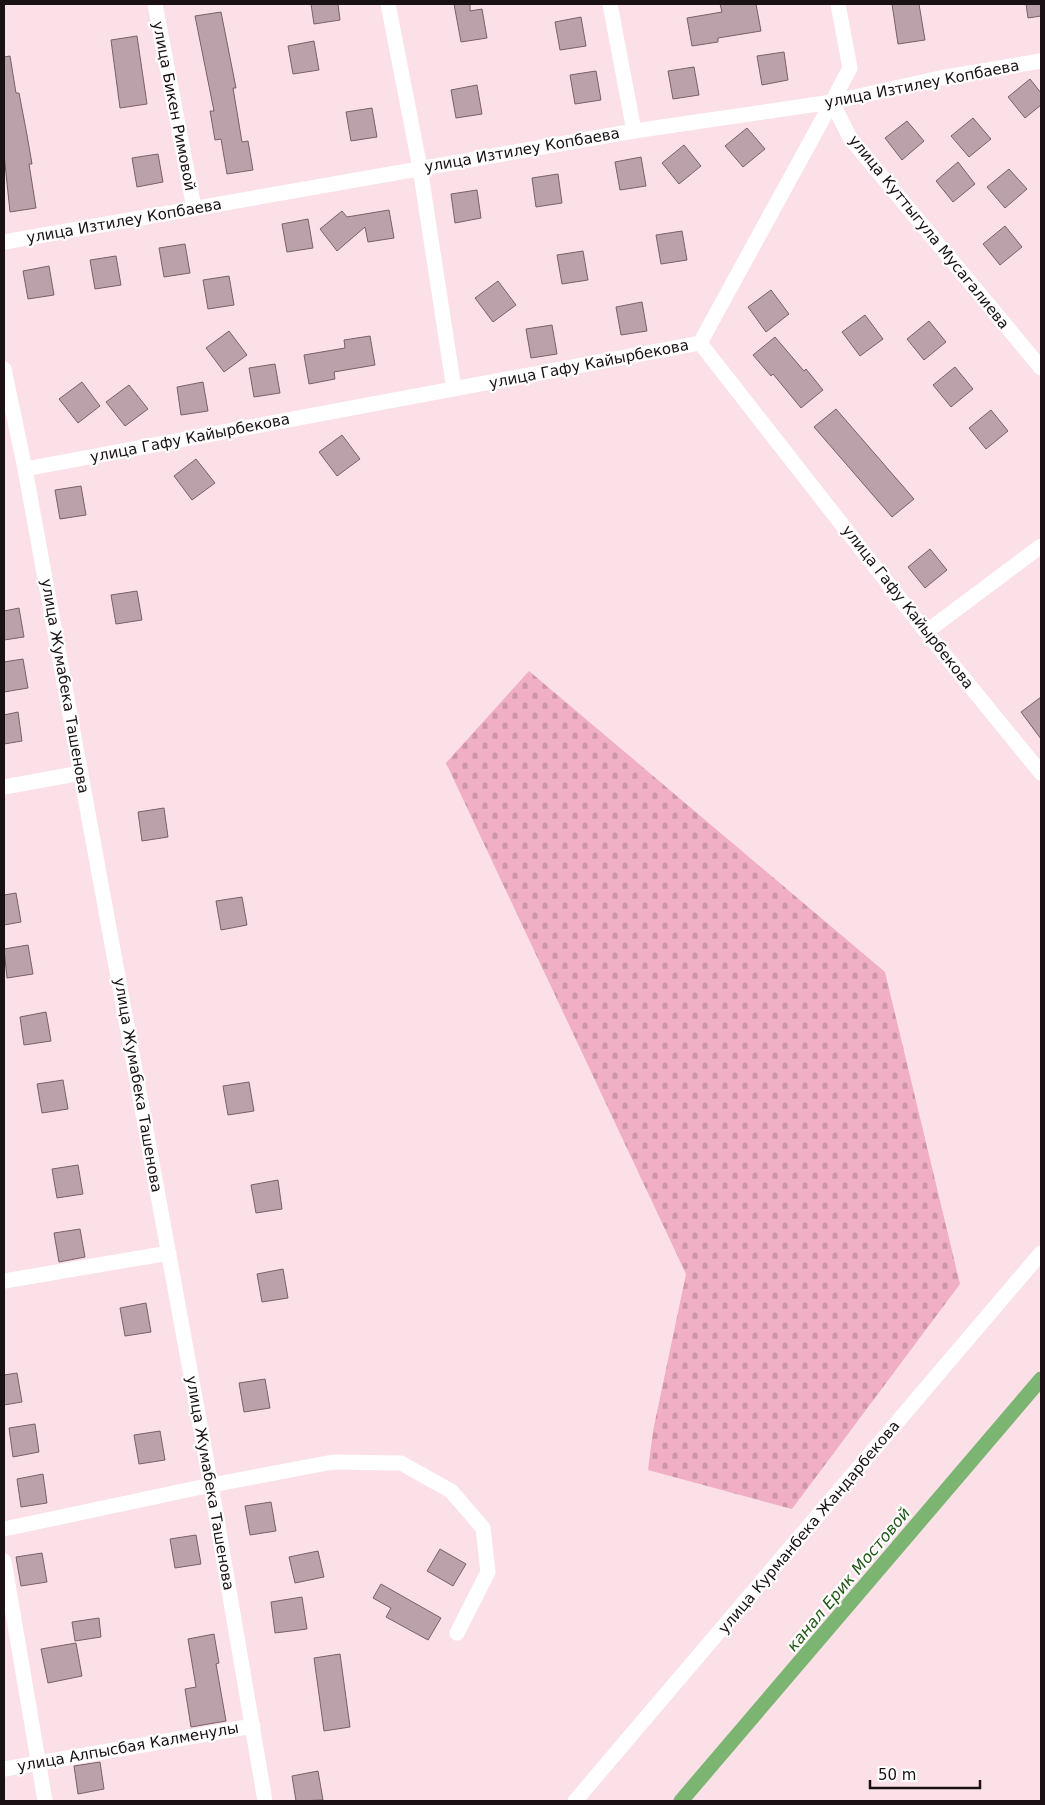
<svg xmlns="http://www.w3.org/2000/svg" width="1045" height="1805" font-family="'DejaVu Sans',sans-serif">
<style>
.cemetery{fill:url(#cemetery-stones)}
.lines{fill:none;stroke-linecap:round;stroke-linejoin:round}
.canal{stroke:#7cb471;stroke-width:15}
.building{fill:#bba1a9;stroke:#786168}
.minor{stroke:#fff;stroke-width:15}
.labels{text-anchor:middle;stroke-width:4.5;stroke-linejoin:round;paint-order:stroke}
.street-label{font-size:15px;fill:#1a1114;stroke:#fff}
.water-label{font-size:16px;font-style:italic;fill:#205714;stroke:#fff}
</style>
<defs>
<pattern id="cemetery-stones" width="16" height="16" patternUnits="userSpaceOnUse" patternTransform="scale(1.25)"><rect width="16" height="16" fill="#f0afc4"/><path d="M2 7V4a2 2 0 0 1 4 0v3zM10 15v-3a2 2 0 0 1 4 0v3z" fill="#cd96a8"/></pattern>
</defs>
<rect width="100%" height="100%" fill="#fce0e8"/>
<path class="cemetery" d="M529,671L885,972L960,1284L792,1509L648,1470L653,1431L686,1274L446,763Z"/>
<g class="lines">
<path class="canal" d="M681,1801L1041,1379"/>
</g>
<path class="building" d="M311,4H338L340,20L314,24Z
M454,4H470V11L482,9L487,38L461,42Z
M720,4H756L761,31L718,38V42L692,46L687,18L722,12Z
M892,4H919L925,40L898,44Z
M1026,4H1041V16L1028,18Z
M221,12L236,88H233L242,142L248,141L253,170L227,174L221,139L215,140L210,111H214L195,16Z
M581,17L586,46L560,50L555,22Z
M137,36L147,104L120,108L111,40Z
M314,41L319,70L293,74L288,46Z
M784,52L788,80L762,85L757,56Z
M10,56L16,93H19L27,135L32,164H29L36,208L10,212L4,154V57Z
M694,67L699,95L673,99L668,71Z
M596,71L601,100L575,104L570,75Z
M1030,79L1041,93V105L1025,118L1008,97Z
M477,85L482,114L456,118L451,90Z
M372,108L377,137L351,141L346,112Z
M973,118L991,139L969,157L951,136Z
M907,121L924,141L902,160L885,138Z
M747,128L765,149L743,167L725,146Z
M684,145L701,166L679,184L662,163Z
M158,154L163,182L137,187L132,158Z
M641,157L646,186L620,190L615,162Z
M958,162L975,184L953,202L936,181Z
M1009,169L1027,189L1005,208L987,187Z
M558,174L562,203L536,207L532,178Z
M477,190L481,218L455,223L451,194Z
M389,210L394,238L368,242L365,227L337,251L320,229L342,211L347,217Z
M308,219L313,248L287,252L282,224Z
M1005,226L1022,247L1000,265L983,244Z
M682,231L687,260L661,264L656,235Z
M185,244L190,273L164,277L159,248Z
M583,251L588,280L562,284L557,255Z
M116,256L121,285L95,289L90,260Z
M49,266L54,295L28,299L23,271Z
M229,276L234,305L208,309L203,280Z
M498,281L516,305L493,322L475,298Z
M771,290L789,314L766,332L748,307Z
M642,302L647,331L621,335L616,307Z
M865,315L883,339L860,356L842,332Z
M929,321L946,342L924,360L907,339Z
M552,325L557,354L531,358L526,329Z
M229,331L247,355L224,372L206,348Z
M370,336L375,365L334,372L335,379L309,384L304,355L345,348L344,340Z
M775,337L804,371L806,369L823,390L801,408L773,374L771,376L753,355Z
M275,364L280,393L254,397L249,368Z
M955,367L973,389L951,407L933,385Z
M82,382L100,406L78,423L59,399Z
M203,382L208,411L181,415L177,387Z
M129,385L148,409L125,426L106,402Z
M836,409L914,499L892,517L814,427Z
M991,410L1008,431L986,449L969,428Z
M342,435L360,459L337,476L319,452Z
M196,459L215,483L192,500L174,476Z
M81,486L86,515L60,519L55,490Z
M930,549L947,570L925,588L908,567Z
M137,591L142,620L116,624L111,595Z
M19,608L24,637L4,640V611Z
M23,659L28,688L4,692V662Z
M1041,697V739L1021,712Z
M18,712L22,741L4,744V715Z
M164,808L168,837L142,841L138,812Z
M16,893L21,922L4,925V895Z
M242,897L247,925L221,930L216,901Z
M28,945L33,974L7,978L4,949Z
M46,1012L51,1041L24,1045L20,1017Z
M63,1080L68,1109L42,1113L37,1084Z
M249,1082L254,1111L228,1115L223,1086Z
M78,1165L83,1194L57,1198L52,1169Z
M278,1180L282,1209L256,1213L251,1185Z
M80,1229L85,1257L59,1262L54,1233Z
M283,1269L288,1298L262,1302L257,1274Z
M146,1303L151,1332L125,1336L120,1308Z
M17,1373L22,1402L4,1405V1375Z
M265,1379L270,1408L244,1412L239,1383Z
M35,1424L39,1452L13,1457L9,1428Z
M160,1431L165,1460L139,1464L134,1435Z
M43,1474L47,1503L21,1507L17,1479Z
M271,1502L276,1531L250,1535L245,1506Z
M196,1535L201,1564L175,1568L170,1539Z
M440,1549L466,1564L453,1586L427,1571Z
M318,1551L324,1577L295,1583L289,1557Z
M42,1553L47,1582L21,1586L16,1557Z
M381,1584L441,1618L428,1640L386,1617L391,1608L373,1598Z
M302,1597L307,1629L275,1633L271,1602Z
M99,1618L101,1637L75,1641L72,1622Z
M214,1634L219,1663L216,1664L226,1721L191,1727L185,1689L196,1687L188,1639Z
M76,1643L82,1676L48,1683L41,1649Z
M340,1654L350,1727L324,1731L314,1658Z
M100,1762L104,1789L78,1794L74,1766Z
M318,1771L323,1800L296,1801L292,1776Z"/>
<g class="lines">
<path class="minor" d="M155,4L194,208
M388,4L420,168L454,389
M610,4L634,131
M838,4L850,68L832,102L850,138L1041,368
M4,242L634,131L832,102L940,78L1041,61
M700,343L832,102
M4,369L25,469L211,1485L265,1801
M25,469L700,343L926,632L1041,773
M926,632L1041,546
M4,787L81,773
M4,1281L169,1253
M4,1529L211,1485L333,1462L401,1463L451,1491L483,1528L488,1572L457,1633
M4,1561L45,1801
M4,1769L253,1726
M575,1801L1041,1253"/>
</g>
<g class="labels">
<g class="street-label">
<text transform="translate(922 84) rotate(-11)" y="5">улица Изтилеу Копбаева</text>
<text transform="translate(174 106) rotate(79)" y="5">улица Бикен Римовой</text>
<text transform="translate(522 150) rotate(-10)" y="5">улица Изтилеу Копбаева</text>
<text transform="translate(124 221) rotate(-10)" y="5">улица Изтилеу Копбаева</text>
<text transform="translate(929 232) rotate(51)" y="5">улица Куттыгула Мусагалиева</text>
<text transform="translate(589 364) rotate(-11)" y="5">улица Гафу Кайырбекова</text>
<text transform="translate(190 438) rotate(-11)" y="5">улица Гафу Кайырбекова</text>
<text transform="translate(908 607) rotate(52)" y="5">улица Гафу Кайырбекова</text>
<text transform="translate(65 686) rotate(80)" y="5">улица Жумабека Ташенова</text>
<text transform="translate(138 1085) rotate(80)" y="5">улица Жумабека Ташенова</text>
<text transform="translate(210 1483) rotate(80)" y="5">улица Жумабека Ташенова</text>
<text transform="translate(809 1527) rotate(-50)" y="5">улица Курманбека Жандарбекова</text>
<text transform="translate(128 1747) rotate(-10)" y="5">улица Алпысбая Калменулы</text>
</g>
<g class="water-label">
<text transform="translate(848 1579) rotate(-50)" y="6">канал Ерик Мостовой</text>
</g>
</g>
<rect width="1045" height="1805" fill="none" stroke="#1a1114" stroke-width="10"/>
<path d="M870 1780v8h110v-8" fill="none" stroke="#1a1114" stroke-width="2.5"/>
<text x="878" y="1780" font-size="15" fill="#1a1114" stroke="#ffffff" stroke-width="4" paint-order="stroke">50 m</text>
</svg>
